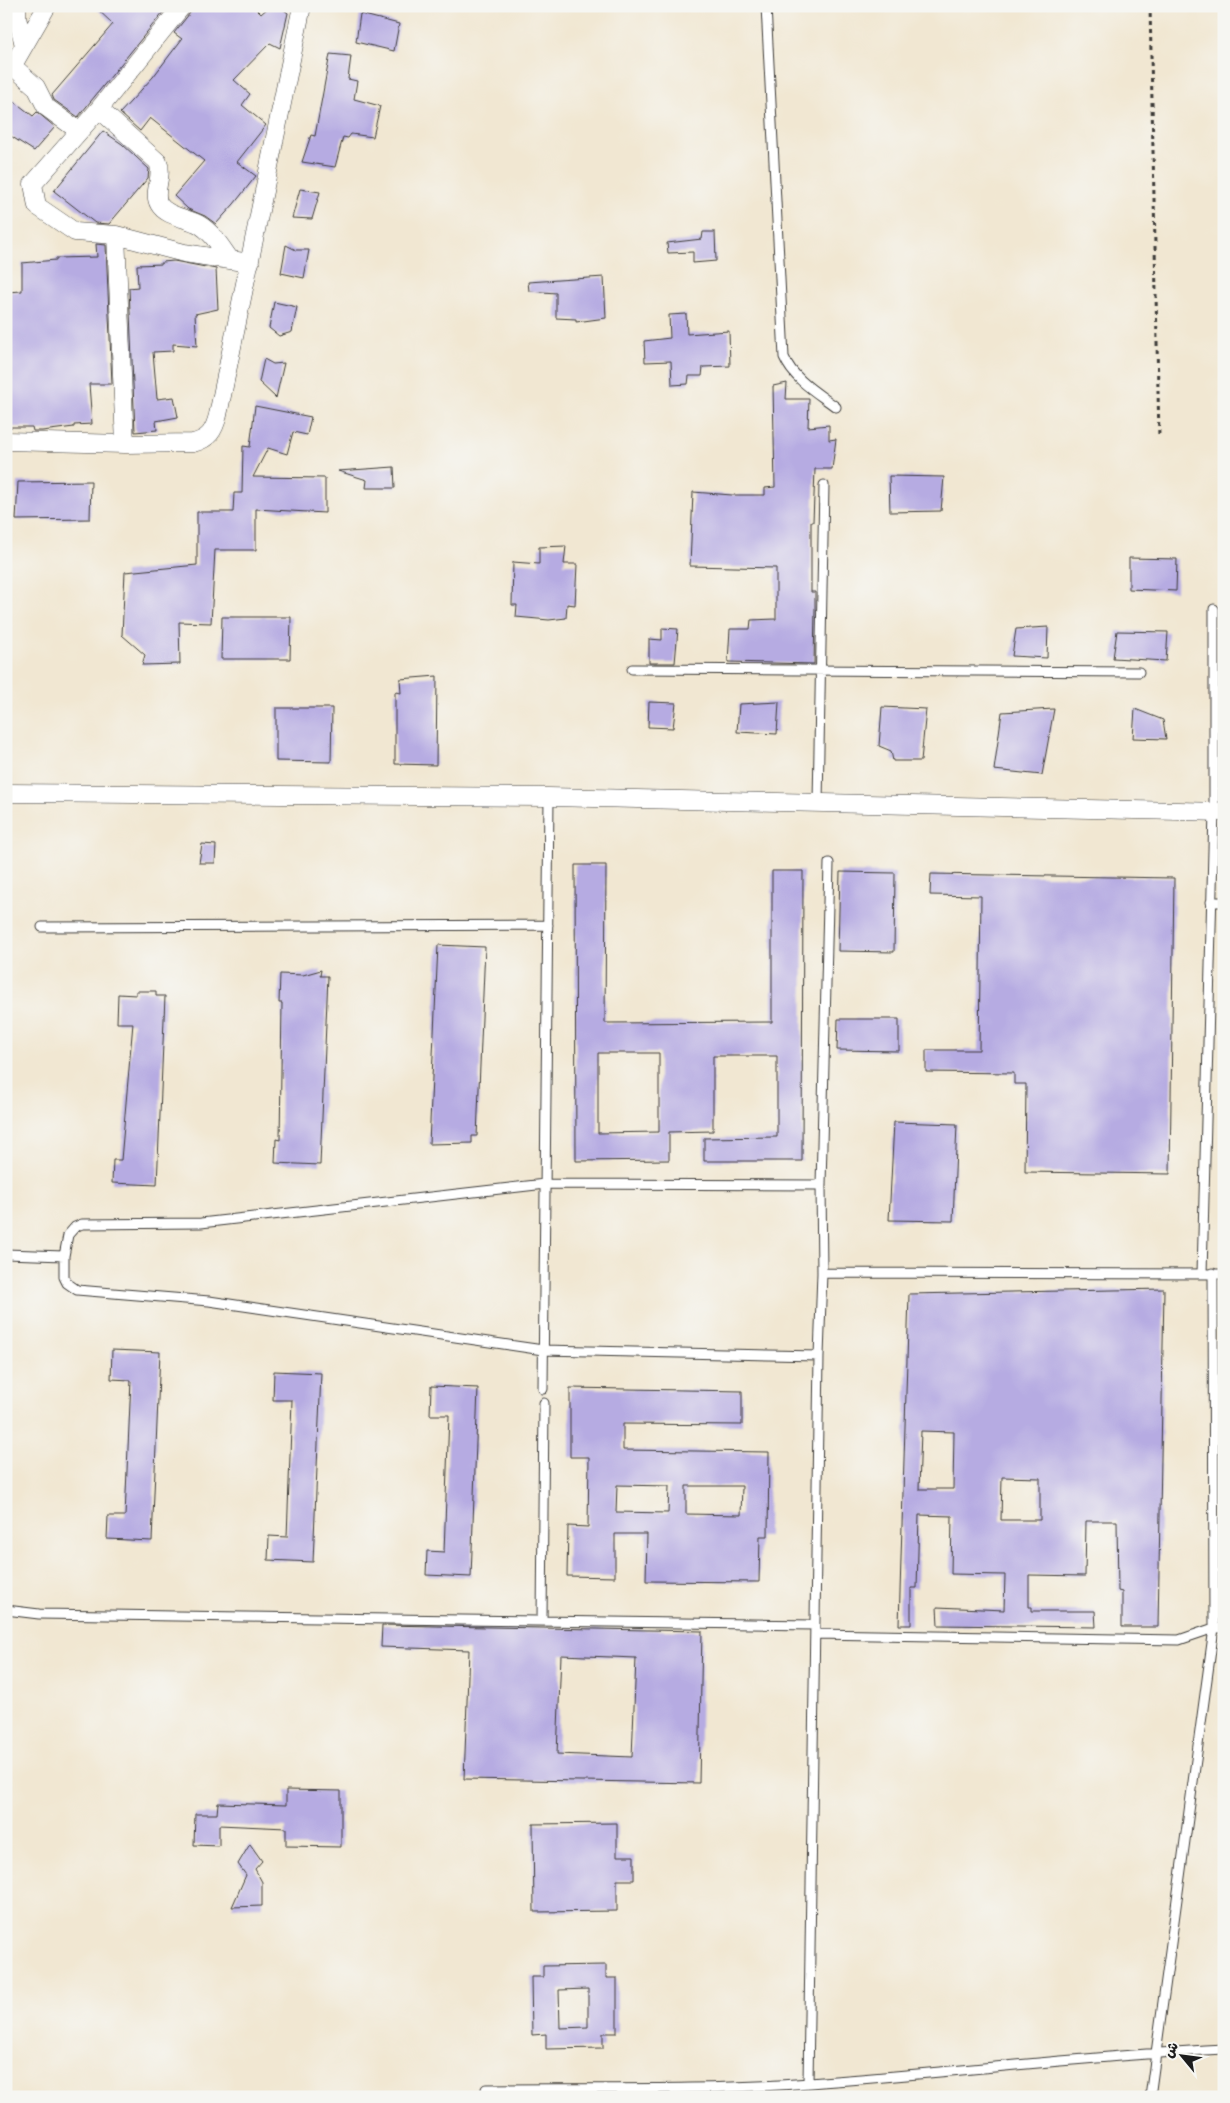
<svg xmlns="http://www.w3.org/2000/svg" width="1230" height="2103" font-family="Mynerve,'Playpen Sans Arabic',sans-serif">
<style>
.building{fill:#b6abe2;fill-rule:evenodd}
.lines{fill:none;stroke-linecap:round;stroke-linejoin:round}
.service-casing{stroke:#3c3a37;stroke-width:11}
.minor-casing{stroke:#3c3a37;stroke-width:19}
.path{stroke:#3c3a37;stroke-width:3;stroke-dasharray:4 4;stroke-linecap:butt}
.service{stroke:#fff;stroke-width:9}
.minor{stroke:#fff;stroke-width:18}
</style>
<rect width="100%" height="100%" fill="#f6f6f2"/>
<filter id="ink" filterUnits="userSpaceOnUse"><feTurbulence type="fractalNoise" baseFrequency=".02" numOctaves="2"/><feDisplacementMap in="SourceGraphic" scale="10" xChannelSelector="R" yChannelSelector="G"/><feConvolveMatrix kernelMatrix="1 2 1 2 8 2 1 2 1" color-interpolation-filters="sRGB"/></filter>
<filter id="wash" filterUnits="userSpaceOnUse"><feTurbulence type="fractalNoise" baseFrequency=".0096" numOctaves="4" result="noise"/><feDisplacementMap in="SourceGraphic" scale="20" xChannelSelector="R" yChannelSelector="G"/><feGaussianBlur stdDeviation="1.12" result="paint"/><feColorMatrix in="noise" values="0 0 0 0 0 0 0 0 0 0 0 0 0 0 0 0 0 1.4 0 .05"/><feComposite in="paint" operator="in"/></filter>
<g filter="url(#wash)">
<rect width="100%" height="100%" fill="#f1e7d2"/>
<g id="blocks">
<path class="building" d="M94,6H168L78,117L54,100L52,95L113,24Z
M192,6H253L261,14L270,6H279L288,13L280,48L270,43L234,80L250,94L242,105L266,125L237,162L256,176L234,204L216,224L205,216L188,209L174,196L204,161L150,118L140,131L120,113L153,77L182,39L174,33L190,13Z
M360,14L399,24L394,51L356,42Z
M330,54L351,56L348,79L357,81L354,99L380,106L373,137L351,134L348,138L343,137L335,167L302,162L311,135L315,136Z
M6,95L33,116L37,112L55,127L34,151L6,133Z
M103,131L122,144L149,169L148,178L109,224L95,223L54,191Z
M300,189L320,192L312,219L292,218Z
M703,232H715L716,261L693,263V252L668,253L667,243L702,239Z
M96,244L106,245L112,384H89L92,424L74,425V427L42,431H33L32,427H6V292L22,291V263L56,260V258L97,257Z
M286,245L296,250H309L304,278L281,273Z
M174,261L216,269L218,309L195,314L197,346L173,344V351L153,352L157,399L174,397L178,417L156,421L157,430L135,432L129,288L138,287L137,265L162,264V262Z
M604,277L606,318L576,322V319L556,318V293L529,291L528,282Z
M274,302L297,307L292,332L279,336L269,328Z
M686,314L687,334L729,331L730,366L703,367L702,376H689L688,384L672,385L671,361L645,362L644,341L670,338L669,315Z
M264,359L273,364L284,363L276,398L259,382Z
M787,383L786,399H809L808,427L829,425V440L836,439L832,469H815L813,522H811V592H815V608L814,664L728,662L730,629H750L751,620L776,619V568L690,566L693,492L732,495H765V488L775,487L773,386Z
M255,406L311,417L307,435L293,432L287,454L268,448L253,477L325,478V513L256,509V550H215L211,623L179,622L180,664L142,665L145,655L122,635L125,572L197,565V512H233L234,493H242L243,446L250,447Z
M394,467L395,488H366L367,480L338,471Z
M889,476L944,477L941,511L890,512Z
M91,481L90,519L16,520L18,482Z
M566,546L564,564H577L575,605L567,604L566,618L549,620L516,617L517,605H512L513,562L539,564V547Z
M1129,558L1177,559L1176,591L1129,589Z
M222,617H291L290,659H221Z
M1048,627L1047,658L1012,656L1016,629Z
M662,628L678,629L675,663H649V639L662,640Z
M1117,631L1168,632L1166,661L1113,658Z
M437,676L436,765L395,764V692L401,693L400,679Z
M649,702L676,703L673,728L648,727Z
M779,702L777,734L737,732L739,704Z
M882,707L926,709L921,761H893L891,751L879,746Z
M276,708H332L331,762L276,761Z
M1054,709L1042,775L994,770L1002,712Z
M1135,709L1163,720L1166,739L1133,738Z
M202,844L216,845L215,863H199Z
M575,865H606L605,1023L772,1022V871H803L802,1161H704V1138L777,1137V1056H713V1131L669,1132V1160L576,1161ZM598,1053H659V1132L598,1133Z
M840,872L895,873L894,952L838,951Z
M931,874L1174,878L1170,1174L1025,1172L1026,1084H1014V1073L926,1072V1050H979L981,896L930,895Z
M438,945L485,947L477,1136H472V1143L429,1144Z
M321,970L320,976H328L320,1165L275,1163L276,1139L280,1140L282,1003H279L280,974L303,975Z
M136,991H156V996H165L157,1185L112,1183L113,1160H121L133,1023H117L118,994L136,995Z
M838,1019H899V1051L837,1050Z
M894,1122L957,1124L953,1221L889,1220Z
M1164,1289L1158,1627H1122V1592L1118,1591L1117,1521H1086L1085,1576L1029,1575V1607H1032V1611H1095L1096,1627L938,1625L937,1607L1004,1610L1005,1575L951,1574L952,1516L919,1515L917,1588H911V1625H899L909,1294ZM921,1431L954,1432L953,1489H919ZM1002,1477L1040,1478V1520H1001Z
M112,1350L160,1352L152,1541L107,1539L108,1516H125L131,1380L111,1379Z
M274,1371L321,1373L313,1562L268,1560L269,1536L287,1537L292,1400H273Z
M431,1386L478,1388L471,1577L426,1575L427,1551L444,1552L449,1415H430Z
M570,1388L742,1391V1425L623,1424V1450L769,1452L768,1536H760L759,1582L646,1581L647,1534H615V1577L567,1576L568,1526L588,1527L589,1457H570ZM617,1485L669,1486L668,1513L616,1512ZM686,1486H742L741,1515L686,1514Z
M382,1625L702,1631L699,1783L464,1779L469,1650L381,1647ZM561,1655L636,1658L632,1757L557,1754Z
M286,1790L341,1791V1847L286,1846V1828L219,1825V1846L194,1845L195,1814H217L218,1803L286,1805Z
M617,1823V1856H634V1880H617V1911L534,1912L533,1824Z
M250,1844L262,1861L255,1869L262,1882V1906L232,1907L246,1875L238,1864Z
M606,1965V1978H617V2033H603V2048L546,2049V2034L532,2035L531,1977H543V1966ZM588,1989V2027L560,2028L559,1990Z"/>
</g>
</g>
<g filter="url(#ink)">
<use href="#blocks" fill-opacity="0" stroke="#3c3a37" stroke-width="1"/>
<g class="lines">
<g class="service-casing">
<path id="service" d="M766,6L784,357C794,380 816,392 836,407
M632,669L1139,672
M818,802L824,485
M1211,902H1224
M42,927L548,925
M6,1254L64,1256
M822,1273L1224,1274
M1202,1274L1214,812V609
M819,1356L543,1350L209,1301L77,1290L67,1283L64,1277V1256L68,1235L75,1227L82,1224L201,1223L545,1184L821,1185
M543,1389L549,797
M6,1610L39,1614L815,1625
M542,1621L544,1403
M815,1634L1179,1640L1214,1628H1224
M808,2083L819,1356L822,1273L821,1185L829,863
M486,2089C593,2088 702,2091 810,2083C948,2073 1086,2056 1224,2049
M1150,2097L1214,1628L1213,1273"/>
</g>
<g class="minor-casing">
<path id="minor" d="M17,6V18L24,45
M182,6L99,109L33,184L37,206L75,232L116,235L184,253L250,263
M6,60L36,87L46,107L79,131
M13,65L47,6
M99,109L158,162C164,176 152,192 159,204C166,217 189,218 200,225C213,233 221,247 229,258
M116,235L125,444
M6,441L125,444L193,443C209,439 214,431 218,415L302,6
M6,793L549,797L1224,812"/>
</g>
<path class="path" d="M1150,6L1159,438"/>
<use href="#service" class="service"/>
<use href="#minor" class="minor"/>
</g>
</g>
<rect width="1230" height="2103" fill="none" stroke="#f6f6f2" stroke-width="25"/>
<g transform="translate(1182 2056) rotate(299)" stroke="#f6f6f2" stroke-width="4" paint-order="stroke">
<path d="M0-4L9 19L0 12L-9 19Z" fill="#1c1c1c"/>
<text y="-8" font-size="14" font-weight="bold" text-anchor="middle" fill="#1c1c1c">ش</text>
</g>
</svg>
